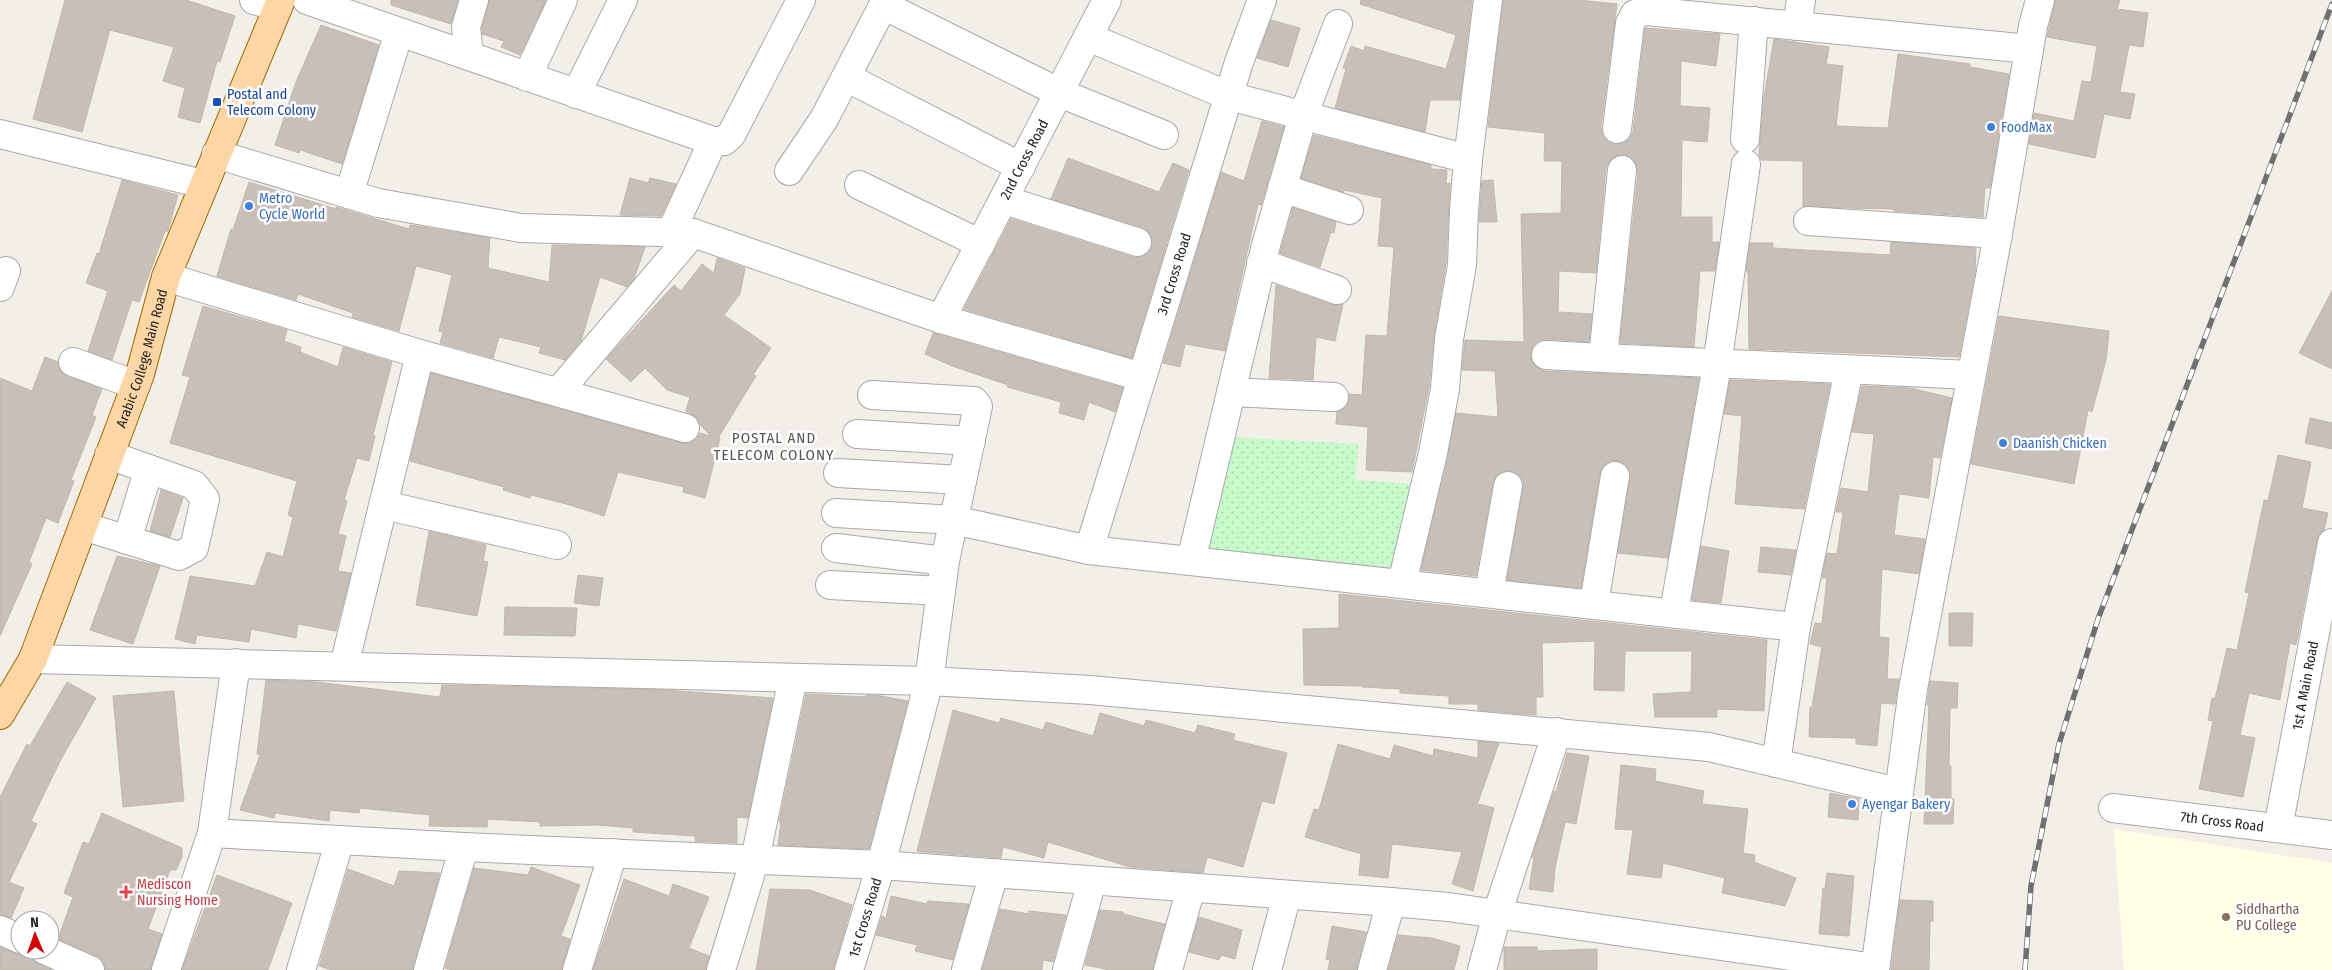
<svg xmlns="http://www.w3.org/2000/svg" width="2332" height="970" font-family="'Fira Sans Condensed',sans-serif">
<style>
.education{fill:#ffffe5}
.park{fill:url(#park-dots)}
.building{fill:#c7bfb8;stroke:#c4b6ab}
.lines{fill:none;stroke-linecap:round;stroke-linejoin:round}
.minor-casing{stroke:#a9a9a9;stroke-width:30}
.major-casing{stroke:#a06b00;stroke-width:30}
.minor{stroke:#fff;stroke-width:28}
.major{stroke:#fcd6a4;stroke-width:28}
.rail-casing{stroke:#707070;stroke-width:5.5}
.rail{stroke:#fff;stroke-width:4;stroke-dasharray:11;stroke-linecap:butt}
.transit-dot{fill:#1a4fb4;stroke:#fff;stroke-width:2}
.shop-dot{fill:#3f7fe0;stroke:#fff;stroke-width:2}
.health-dot{fill:#e0444e;stroke:#fff;stroke-width:2}
.education-dot{fill:#8d6e63;stroke:#fff;stroke-width:2}
.labels{text-anchor:middle;stroke-width:5;stroke-linejoin:round;paint-order:stroke}
.transit-label{font-size:14px;fill:#164399;stroke:#fff;text-anchor:start}
.shop-label{font-size:14px;fill:#366cbe;stroke:#fff;text-anchor:start}
.street-label{font-size:14px;fill:#222;stroke:#fff}
.health-label{font-size:14px;fill:#be3a42;stroke:#fff;text-anchor:start}
.education-label{font-size:14px;fill:#785e54;stroke:#fff;text-anchor:start}
.neighbourhood-label{font-size:15px;letter-spacing:1px;fill:#555;stroke:#fff}
</style>
<defs>
<pattern id="park-dots" width="8" height="8" patternUnits="userSpaceOnUse" patternTransform="scale(1.25)"><rect width="8" height="8" fill="#c8facc"/><path d="M2 2h.1M6 6h.1" fill="none" stroke="#acd6af" stroke-width="1.8" stroke-linecap="round"/></pattern>
</defs>
<rect width="100%" height="100%" fill="#f2efe9"/>
<path class="education" d="M2114,829L2332,863V970H2124Z"/>
<path class="park" d="M1231,437L1359,444L1355,480L1417,484L1394,568L1204,548Z"/>
<path class="building" d="M65,0H186L235,16L220,62L217,61L200,123L178,117L185,88L163,81L174,47L110,30L82,132L33,119Z
M391,0H458L451,24L391,5Z
M489,0H546L520,55L501,47L504,41L482,34V28Z
M1361,0H1472L1460,100H1430L1425,132L1335,108L1346,69L1343,68L1351,46L1364,51L1365,46L1446,69L1456,35L1360,4Z
M1503,0H1579L1617,4L1601,127L1603,136L1608,142L1615,144L1624,143L1630,138L1633,131L1645,28L1720,34L1716,66L1681,61L1680,106L1710,108L1707,142L1682,140L1681,217H1712V242H1719L1715,271H1700L1694,347L1620,343L1638,172L1636,164L1631,158L1623,154L1616,156L1610,161L1606,168L1596,273L1559,271L1558,312L1592,314L1589,342L1546,339L1538,341L1533,346L1530,354L1532,362L1538,368L1545,371L1699,378L1668,558L1618,553L1630,478L1629,470L1625,464L1618,461H1610L1603,466L1600,473L1581,588L1507,580L1523,488V481L1518,474L1510,471H1503L1496,476L1493,483L1476,576L1421,570L1456,413L1498,417L1495,371L1462,370L1465,340L1524,342L1521,214L1561,213L1562,161H1544L1545,133L1488,127Z
M2055,0H2120L2117,9L2148,13L2143,47L2129,45L2120,92L2135,94L2130,119L2104,114L2095,158L2029,144L2034,113L2074,121L2082,81L2091,82L2097,46L2047,37Z
M1271,20L1300,28L1288,67L1257,58Z
M321,25L379,45L342,164L300,150L299,153L275,145L296,82Z
M1774,39L1829,47L1826,64L1843,66L1836,126L1888,128L1898,54L1970,64V67L2009,74L1990,188H1985L1983,217L1894,211V209L1803,207V161L1761,160L1759,155L1764,97Z
M1262,121L1284,127L1261,205L1258,204L1225,351L1185,344L1180,367L1163,363L1221,172L1244,181Z
M1314,135L1431,165V169L1447,170L1446,184L1450,183L1446,263L1434,336L1429,387L1412,472L1366,470L1368,427L1336,424L1337,412L1347,405L1349,394L1362,395L1366,335L1387,336L1394,247L1378,246L1382,198L1344,190V192L1301,178Z
M1068,158L1159,192L1173,163L1189,170L1132,358L964,309L1011,219L1132,257H1141L1148,253L1152,246V239L1149,232L1142,227L1051,199Z
M630,178L648,183L650,178L676,184L661,216L620,215Z
M122,180L178,195L168,231H165L139,302L132,300L112,360L88,351L108,291L86,283L97,253L99,254Z
M1493,180L1497,222H1479L1482,181Z
M249,182L336,209V207L409,229L410,225L490,238L488,268L549,282L552,245L645,247L634,279L627,287L600,277L581,341L565,360L539,353L541,347L499,337L493,358L440,343L443,332L439,331L452,275L416,266L399,331L352,317L353,313L298,294L296,300L217,276L231,229L233,230Z
M1293,208L1336,222L1334,233L1331,232L1320,267L1280,253Z
M1891,242L1976,248L1975,272L1959,357L1749,349L1748,271H1746L1750,243H1773V248L1890,255Z
M717,258L745,268L740,294L724,315L771,348L753,375L756,376L718,438H720L705,498L683,492L684,487L618,472L604,516L570,505L531,495L530,498L503,490L504,487L410,461L431,373L681,443H689L696,439L700,433L711,436L700,425L696,417L686,411L690,397L667,390L645,368L631,382L606,359L674,285L681,291L702,264L714,273Z
M1276,285L1332,305L1343,304L1335,341L1316,337L1313,380L1269,378Z
M2332,291V369L2299,353Z
M203,306L287,330L284,341L301,347L300,352L338,367L343,347L392,362L373,435L375,436L369,461L357,458L344,500L347,501L338,534L346,536L338,571L351,573L336,631L298,624L296,638L251,629L249,642L197,635L195,644L175,639L190,576L255,586L267,552L283,557L293,517L288,515L297,481L170,443L190,377L182,375Z
M1999,316L2109,331L2106,360L2092,412L2088,410L2074,484L1971,464Z
M933,333L1123,388L1115,412L1089,402L1084,420L1059,413L1061,402L1007,387L1008,385L952,366L925,354Z
M45,357L58,362L61,372L67,376L102,389L92,415L96,417L71,480L74,481L58,523L46,518L29,562L32,564L0,636V378L32,391Z
M1730,380L1830,384L1804,509L1735,504L1742,416L1724,414Z
M1862,386L1910,388L1952,398L1940,458L1933,457L1929,498L1899,494L1894,535L1925,539L1919,574L1882,569L1879,637L1889,638L1887,679H1899L1895,704L1881,703L1877,746L1856,744V738L1809,737L1810,707H1812L1822,647L1810,644L1815,623L1822,624L1827,578H1822L1827,553L1837,554L1843,512H1836L1841,488L1868,492L1874,434L1852,432Z
M2310,418L2332,423V449L2305,443Z
M2278,455L2311,462L2302,508L2328,513L2324,530L2317,540L2296,645L2290,643L2280,700L2249,693L2240,735L2255,738L2243,797L2199,789L2213,721L2208,720L2212,698L2215,699L2227,648L2237,650L2249,593L2245,592L2264,500L2268,501Z
M161,490L183,498L170,537L150,531Z
M429,531L486,545L483,561L488,562L477,616L416,605Z
M1701,546L1729,551L1721,603L1692,600Z
M1761,547L1796,550L1791,575L1758,572Z
M117,556L160,566L133,644L90,630Z
M578,575L603,578L599,606L574,603Z
M1339,594L1767,640L1764,711L1717,709V717H1655L1653,694L1691,692L1692,651H1625L1624,691L1594,690L1595,641L1542,643L1543,697H1536V715L1478,710V704H1449V696L1400,693V689L1362,687V686L1304,685L1303,629L1339,628Z
M505,607L577,608L575,636L504,635Z
M1949,613H1973L1972,646H1949Z
M266,680L316,682L440,697L442,685H450L666,690L773,698L748,818L737,817V843L695,841V836L633,832V828L598,825L540,826V822L488,819L487,827L429,826L430,815L360,808L359,813L330,810L329,821L275,813L274,818L240,810L260,755L257,754Z
M1930,681L1958,683L1957,708H1950L1949,766H1951V799H1954L1953,824H1924L1929,705H1927Z
M67,682L96,698L60,761L31,821L37,824L9,882L24,888L11,918L0,915V797L27,744L30,746Z
M174,691L184,801L123,807L113,696Z
M806,694L866,697V695H876L908,701L869,849L778,845L781,822H779Z
M953,710L999,723L1001,718L1043,730L1046,722L1093,736L1100,713L1144,726L1146,720L1195,733L1198,725L1235,734L1233,740L1287,753L1274,804L1262,801L1243,867L1207,857L1203,873L1130,867L1048,842L1044,858L1003,847L1001,858L923,852L917,851Z
M1478,741L1499,743L1471,822L1479,804L1494,808L1473,891L1452,884L1462,852L1392,844L1388,878L1359,875L1361,854L1305,837L1314,809L1319,810L1338,744L1390,759L1394,745L1433,756L1434,749L1478,758Z
M1567,753L1589,756L1576,824L1565,822L1555,868L1553,892L1529,889L1534,858L1532,857L1554,791L1556,792Z
M1621,765L1656,769L1655,781L1704,791L1702,804L1748,809L1743,853L1755,855L1754,862L1796,878L1785,906L1722,893L1725,878L1663,863L1661,878L1627,874L1633,830L1615,829Z
M1830,793L1859,799L1858,820L1828,817Z
M102,813L182,848V857L176,870H170L148,929L162,934L151,970H105L103,961L97,956L58,939L73,897L64,893L83,842L89,844Z
M531,867L580,885L561,936L570,939L562,970H451L445,968L474,868L528,875Z
M348,869L394,886L399,871L440,873L413,970H331L319,966Z
M1827,873L1854,876L1849,936L1819,934L1823,888L1825,889Z
M217,875L292,903L268,970H182Z
M624,879L669,896L673,884L709,897L689,948L709,956L706,970H593Z
M770,889L810,890L852,905L833,970H756Z
M891,896L927,904L928,901L969,904L953,960L915,951L917,945L876,935L882,916L886,918Z
M1900,900L1933,901V921H1930L1929,970H1891Z
M1000,909L1029,914V911L1066,915L1053,962L1043,960L1042,970H982Z
M1100,910L1123,912V914L1165,924L1153,970H1110L1085,965Z
M1199,917L1242,930L1235,959L1221,955L1219,960L1189,952Z
M1332,926L1366,932L1357,970H1328L1330,960L1326,959Z
M1398,935L1432,938L1460,946L1454,970H1388Z
M0,947L21,955L29,952L33,960L52,970H0Z
M1504,947H1537V951L1597,949V970H1504Z"/>
<g class="lines">
<g class="minor-casing">
<g id="minor">
<path d="M254,0L278,7"/>
<path d="M307,0L469,56L466,27L474,0"/>
<path d="M883,5L1060,93L1164,135"/>
<path d="M1797,26L1801,0"/>
<path d="M1088,37L1229,96L1468,159"/>
<path d="M469,56L713,141H724L731,135L801,0"/>
<path d="M527,77L563,0"/>
<path d="M846,77L1021,167"/>
<path d="M576,94L623,0"/>
<path d="M1617,129L1630,23L1635,14L1647,11L2029,49"/>
<path d="M0,134L203,184"/>
<path d="M1745,139L1754,21"/>
<path d="M216,154L378,203L521,228L693,233"/>
<path d="M1622,170L1603,358L1971,375"/>
<path d="M789,171L824,119L886,0"/>
<path d="M859,185L981,244"/>
<path d="M1282,188L1349,210"/>
<path d="M349,194L399,32"/>
<path d="M1004,200L1137,242"/>
<path d="M1808,221L1998,234"/>
<path d="M671,232L713,141"/>
<path d="M1261,263L1337,290"/>
<path d="M166,277L420,354"/>
<path d="M0,287L6,271"/>
<path id="s1" d="M941,319L1107,0"/>
<path d="M1546,355L1603,358"/>
<path d="M73,362L136,385"/>
<path d="M559,391L693,233L941,319L1142,377"/>
<path d="M1231,392L1334,397"/>
<path d="M857,434L971,441"/>
<path d="M838,473L962,480"/>
<path d="M384,505L557,545"/>
<path d="M836,513L954,520L1089,550L1796,627L1776,763"/>
<path d="M83,526L179,556L194,548L205,499L194,485L109,455"/>
<path d="M127,540L149,469"/>
<path d="M836,548L945,561"/>
<path id="s2" d="M1089,550L1239,62L1262,0"/>
<path d="M1191,561L1266,245L1303,116L1338,24"/>
<path d="M1402,583L1433,453L1445,389L1449,339L1462,265L1464,210L1468,159L1488,0"/>
<path d="M830,585L941,591"/>
<path d="M1489,593L1508,486"/>
<path d="M1594,604L1615,476"/>
<path d="M1674,612L1717,365L1746,164"/>
<path d="M1796,627L1849,370"/>
<path d="M33,659L929,681L1090,690L1709,747L1898,792"/>
<path d="M236,663L212,833L464,847L881,865L1391,902L1448,907L1875,968"/>
<path d="M344,666L420,354L685,428"/>
<path id="s3" d="M2113,808L2332,835"/>
<path id="s4" d="M2278,828L2332,543"/>
<path d="M0,930L20,939"/>
<path d="M45,950L90,970"/>
<path d="M166,970L212,833"/>
<path d="M301,970L340,840"/>
<path d="M428,970L464,847"/>
<path d="M577,970L613,853"/>
<path d="M721,970L755,859L793,678"/>
<path id="s5" d="M849,970L881,865L929,681L945,561L978,406L974,401L872,395"/>
<path d="M966,970L994,873"/>
<path d="M1067,970L1092,881"/>
<path d="M1168,970L1191,888"/>
<path d="M1267,970L1287,895"/>
<path d="M1372,970L1391,902"/>
<path d="M1482,970L1497,914L1557,732"/>
<path d="M1875,970L1913,689L1998,234L2033,26L2040,0"/>
</g>
</g>
<g class="major-casing">
<g id="major">
<path id="s6" d="M0,715L33,659L140,374L166,277L281,0"/>
</g>
</g>
<use href="#minor" class="minor"/>
<use href="#major" class="major"/>
<g class="rail-casing">
<path id="rail" d="M2025,970L2031,886L2059,744L2098,619L2332,4"/>
</g>
<use href="#rail" class="rail"/>
</g>
<rect class="transit-dot" x="212" y="97" width="10" height="10" rx="2.5"/>
<g class="shop-dot">
<circle cx="1991" cy="127" r="5"/>
<circle cx="249" cy="206" r="5"/>
<circle cx="2003" cy="443" r="5"/>
<circle cx="1852" cy="804" r="5"/>
</g>
<path class="health-dot" d="M123.5 884.5h5v5h5v5h-5v5h-5v-5h-5v-5h5z"/>
<circle class="education-dot" cx="2226" cy="917" r="5"/>
<g class="labels">
<g class="transit-label">
<text x="227" y="99">Postal and<tspan x="227" dy="16">Telecom Colony</tspan></text>
</g>
<g class="shop-label">
<text x="2001" y="132">FoodMax</text>
<text x="259" y="203">Metro<tspan x="259" dy="16">Cycle World</tspan></text>
<text x="2013" y="448">Daanish Chicken</text>
<text x="1862" y="809">Ayengar Bakery</text>
</g>
<g class="street-label">
<text dy="5" stroke="none"><textPath href="#s1" startOffset="180">2nd Cross Road</textPath></text>
<text dy="5" stroke="none"><textPath href="#s2" startOffset="289">3rd Cross Road</textPath></text>
<text dy="5" stroke="none"><textPath href="#s6" startOffset="385">Arabic College Main Road</textPath></text>
<text dy="5" stroke="none"><textPath href="#s4" startOffset="145">1st A Main Road</textPath></text>
<text dy="5" stroke="none"><textPath href="#s3" startOffset="110">7th Cross Road</textPath></text>
<text dy="5" stroke="none"><textPath href="#s5" startOffset="55">1st Cross Road</textPath></text>
</g>
<g class="health-label">
<text x="137" y="889">Mediscon<tspan x="137" dy="16">Nursing Home</tspan></text>
</g>
<g class="education-label">
<text x="2236" y="914">Siddhartha<tspan x="2236" dy="16">PU College</tspan></text>
</g>
<g class="neighbourhood-label">
<text x="774" y="443">POSTAL AND<tspan x="774" dy="17">TELECOM COLONY</tspan></text>
</g>
</g>
<g transform="translate(35 935) rotate(358)"><circle r="24" fill="#ffffff" stroke="#a7a7a7"/>
<path d="M0-4L9 19L0 12L-9 19Z" fill="#d40000"/>
<text y="-8" font-size="14" font-weight="bold" text-anchor="middle" fill="#222222">N</text>
</g>
</svg>
